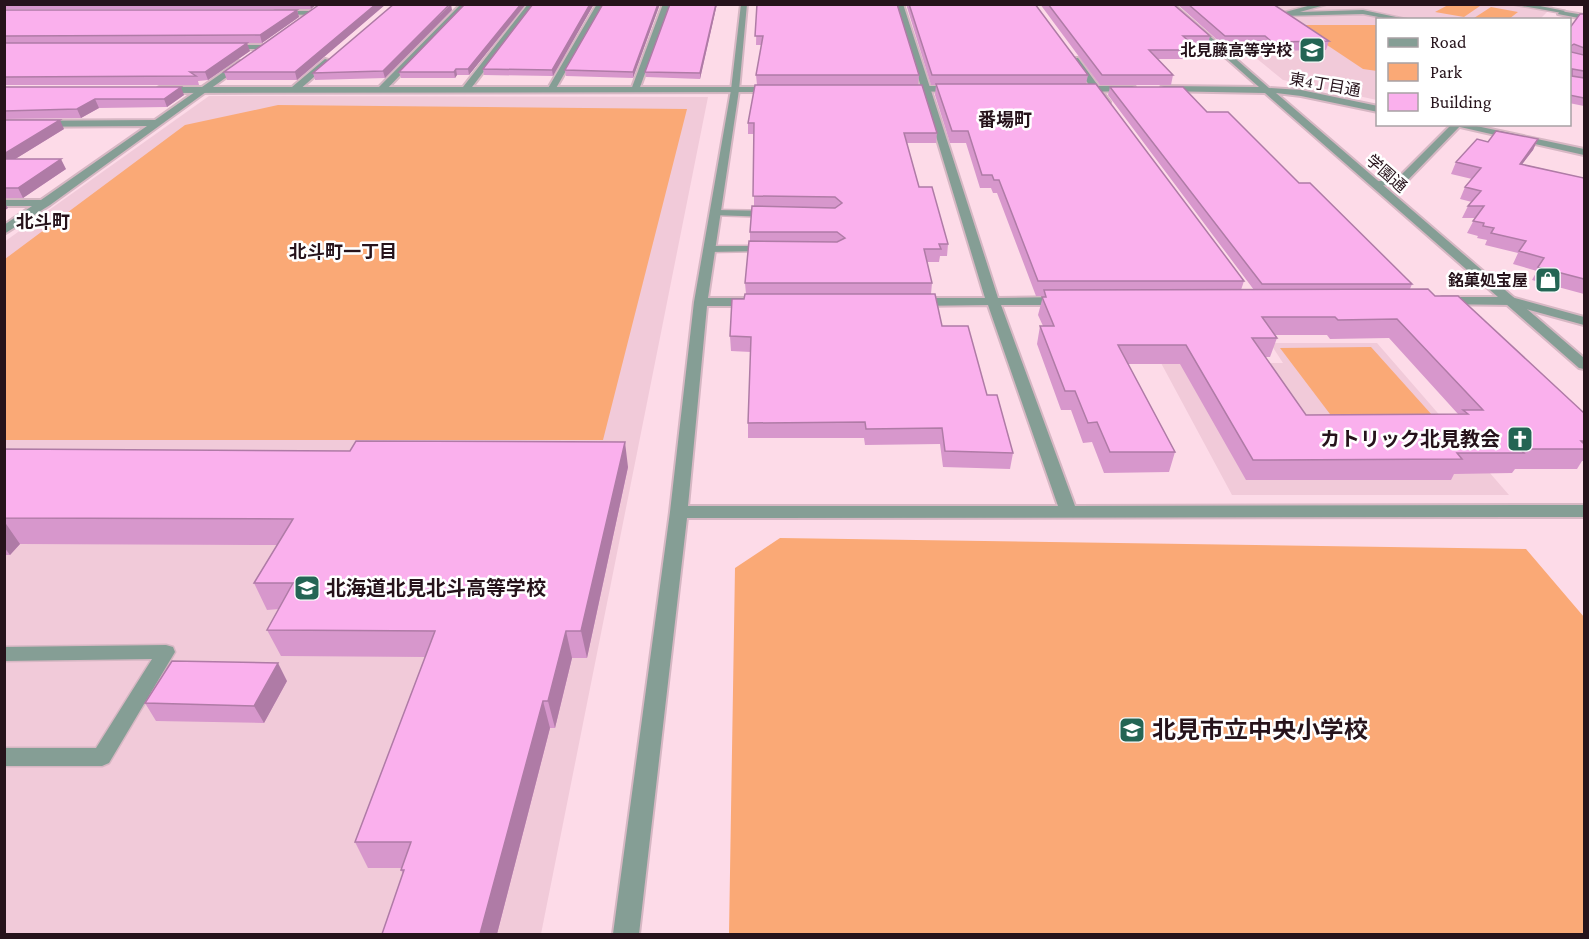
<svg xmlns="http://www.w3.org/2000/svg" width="1589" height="939" font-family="'Crimson Pro','Noto Sans JP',serif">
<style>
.built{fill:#f1cad9}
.green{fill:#faa976}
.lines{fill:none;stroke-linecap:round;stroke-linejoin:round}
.service-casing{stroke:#d6b7c3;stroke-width:3}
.minor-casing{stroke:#d6b7c3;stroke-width:4}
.tertiary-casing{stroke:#d6b7c3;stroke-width:4}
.service{fill:#859e95;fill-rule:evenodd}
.minor{fill:#859e95;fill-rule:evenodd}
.tertiary{fill:#859e95;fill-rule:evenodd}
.wall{fill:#d797cc;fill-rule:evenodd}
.shaded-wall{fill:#af7ba6}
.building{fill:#fab0ed;stroke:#af7ba6;stroke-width:1.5;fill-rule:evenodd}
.labels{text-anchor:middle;stroke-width:5;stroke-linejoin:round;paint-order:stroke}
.far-poi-label{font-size:16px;font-weight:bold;fill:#26131b;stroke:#fff;text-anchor:end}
.far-street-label{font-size:16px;fill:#26131b;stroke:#fff}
.far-quarter-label{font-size:18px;font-weight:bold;fill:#26131b;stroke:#fff}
.far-neighbourhood-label{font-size:18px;font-weight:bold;fill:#26131b;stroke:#fff}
.poi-label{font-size:20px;font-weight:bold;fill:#26131b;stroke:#fff;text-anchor:end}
.near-poi-label{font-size:24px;font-weight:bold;fill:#26131b;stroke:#fff;text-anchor:start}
</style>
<rect width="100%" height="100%" fill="#fddbe8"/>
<path class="built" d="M1191,5H1554L1540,19L1378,20L1377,100L1283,80Z
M209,96L708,97L541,934H5L4,242Z
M1270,343H1377L1509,495H1232L1161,363H1283Z"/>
<path class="green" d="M1448,5L1480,6L1464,17L1435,12Z
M1491,7L1518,12L1509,19L1474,18Z
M1297,25H1377V71L1363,69Z
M278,105L687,109L603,440H5V259L185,125Z
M1371,347L1441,425L1339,426L1280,348Z
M780,538L1526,549L1584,617V934H729L735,568Z"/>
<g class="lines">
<g class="service-casing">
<path id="service" d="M1315,4H1328L1300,12L1363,10L1410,20H1394L1363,14L1281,16L1278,14Z
M1511,4H1530L1565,11L1562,13Z
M715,210L772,211L777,214L772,217L711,215V211Z
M766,246L771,249L770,251L709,252L704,249L709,246Z
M166,645L173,647L175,652L109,763L102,766H4V748H96L152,659L4,661V647Z"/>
</g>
<g class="minor-casing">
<path id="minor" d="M461,4H468L385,91H379V87Z
M528,4H535L469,91H463V87Z
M597,4H604L555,90L548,92L547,90Z
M663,4H670L639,90L632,92L631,90Z
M741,4H747L739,90L708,298H754L761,302L754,306H707L688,506H1058L988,305L914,306L907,302L914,298H985L896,4H903L998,298L1063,297L1069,301L1063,305H1001L1075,506L1584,505V517L687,518L639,934H613L670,512L694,302L731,90Z
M275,11H314L318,13L314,15L273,14Z
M1560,11L1584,15V19L1558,14Z
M227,45H264L268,47L264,49H224V45Z
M1072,58H1078L1110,102L1109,104H1103L1071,60Z
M325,59L332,61L298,91H292V87Z
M239,61L246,63L50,205L4,234V225L32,206H4V200H41L147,126L4,127V121L155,120Z
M1452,124H1462L1404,184L1372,186V182L1397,179Z
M1442,297H1511L1584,317V325L1511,305L1437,304L1436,301Z"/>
</g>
<g class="tertiary-casing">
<path id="tertiary" d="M1165,4H1173L1269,88L1301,90L1378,106V112L1301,96L1276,93L1584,358V369L1579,368L1265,93L1161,91V87L1164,86L1259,87Z
M900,86H958L962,89L958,92L897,91V87Z
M1132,86L1135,87V91L1077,92L1073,89L1077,86Z
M775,87L779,90L778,92L159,93L155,90L159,87Z
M1447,124H1467L1584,149V155Z"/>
</g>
<use href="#service" class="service"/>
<use href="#minor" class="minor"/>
<use href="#tertiary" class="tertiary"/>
</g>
<path class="wall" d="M4,4H317L311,9H4Z
M320,4H386L297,80H227L224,72Z
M481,4H526L469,75H457L455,78H401L399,72Z
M533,4H594L553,76L484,75L483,69Z
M660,4L633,78L566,76L565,70Z
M670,4H717L700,79L646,77L645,72Z
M757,4L919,75L918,85H757L756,75L762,45H756Z
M906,4H1035L1088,75L1086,84L1244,281L1241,290H1254L1108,95L1110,87L1207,112L1299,183L1412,284L1410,289L1435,296L1584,413V461H1582L1577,469H1515L1512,473L1454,474L1451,480H1246L1180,364H1128L1175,452L1169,472L1104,473L1092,442L1083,443L1071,410H1061L1037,344L1040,326H1043L1038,315L1043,296H1036L997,193H993L991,188H980L966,143H950L935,95L936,85H931ZM1275,335H1327L1330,339L1389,338L1458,414L1306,415L1265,357H1270L1277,338Z
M1040,4H1173L1210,36L1208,45H1193L1199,50L1196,59H1158L1173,75L1171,85H1100Z
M1177,4H1273L1329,41L1326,50L1270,51L1262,45H1223Z
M4,10H297L299,17L262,43H4Z
M452,10L385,78L315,80L313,73Z
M1584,14V106L1569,103V29Z
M4,43L250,51L208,80L198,81L199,85H4Z
M4,87L184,95L167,107L99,108L81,118L4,119Z
M4,120L64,129L15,159L66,169L23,198H4Z
M748,123L937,133L936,143H907L919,187L948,244L947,256H940L939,262H927L932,283L931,294L942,326L987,395L1013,453L1010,469L943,467L940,444L865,445L864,438H748V423L751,352L731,351L730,336L746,294L745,283L750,241V232L754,206V134H748Z
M1538,139L1533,150L1522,164L1584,178V294L1532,280L1537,271L1513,264L1518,253L1485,245L1487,240L1477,238L1478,236L1467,233L1475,218H1462L1468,206L1472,202L1460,199L1465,187L1472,179L1451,174L1456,162L1488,142Z
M4,449L628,467L587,658H572L555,728H550L497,934H382L403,874L401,870L402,868H368L355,842L425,657L281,656L267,630L279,609L267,610L254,583L277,545L20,544L10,555H4Z
M287,681L264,723L156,721L145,703Z"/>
<path class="shaded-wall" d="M310,4H317L311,9Z
M376,4H386L297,80L295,72Z
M451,4L452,10L385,78L383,71Z
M521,4H526L469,75L468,69Z
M590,4H594L553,76L552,70Z
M658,4H660L633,78V72Z
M716,4H717L700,79V73Z
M297,10L299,17L262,43L260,35Z
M247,43L250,51L208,80L205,72Z
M456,69L457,75L455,78L454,72Z
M181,87L184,95L167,107L164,99Z
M95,99L99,108L81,118L77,109Z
M60,120L64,129L4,166V154Z
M1538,139L1533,150L1514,175L1520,164Z
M61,159L66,169L23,198L18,188Z
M4,202L8,208L4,211Z
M625,442L628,467L587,658L581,631Z
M4,521L20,544L10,555L4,547Z
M566,631L572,658L555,728L548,701Z
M278,663L287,681L264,723L254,706Z
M543,701L550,728L497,934H480Z"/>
<path class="building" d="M320,4H376L295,72H224Z
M394,4H450L383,71L313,73Z
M481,4H521L468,69H456L454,72H399L464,5Z
M533,4H590L552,70L483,69Z
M603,4H658L633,72L565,70Z
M670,4H716L700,73L645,72Z
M757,4H897L919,75H756L763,36H755Z
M909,4H1035L1088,75H932Z
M1048,4H1173L1210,36H1183L1199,50H1149L1173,75H1102Z
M1188,4H1273L1329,41L1272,42L1265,36H1225Z
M4,10H297L260,35L4,36Z
M1580,14H1584V48L1574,44L1571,46V52L1584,55V71L1572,69V76L1584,78V98L1569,95V29Z
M4,43H247L205,72H190L196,76L4,77Z
M936,84H1096L1244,281H1038L999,180H994L992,175H982L968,131H952Z
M755,85H922L937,133H904L919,187H932L948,244H939L941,249H924L932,283H745L749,241L837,242L845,238L837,232H750L752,206L835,208L842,203L835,197L753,196L754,123H748Z
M4,87H181L164,99H95L77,109L4,111Z
M1110,87H1183L1207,112H1228L1299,183H1310L1412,284H1262Z
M4,120H60L4,154Z
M1496,131L1538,139L1520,164L1584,178V279L1538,267L1544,258L1519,251L1526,241L1491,233L1494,228L1483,226L1484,223L1473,221L1484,206H1468L1481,191L1465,187L1481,168L1456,162L1477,139L1488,142Z
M4,159H61L18,188H4Z
M1428,289L1435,296H1458L1584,413V441H1581L1584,444V449H1520L1524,453H1457L1462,459L1253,460L1186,345H1118L1175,452H1110L1097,422L1088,423L1075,391H1065L1040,326H1054L1042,297H1046L1044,290ZM1262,317H1335L1338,320L1397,319L1483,410H1463L1468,414L1306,415L1252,338H1277Z
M745,294H935L942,326H968L987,395H997L1013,453L945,451L942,428L866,429L865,422L748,423L751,337L730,336L732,299H744Z
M356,441L625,442L581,631H566L548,701H543L480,934H382L404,870H401L411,842H355L435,631L267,630L293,583H254L293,519L4,518V449L350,451Z
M172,661L278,663L254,706L145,703Z"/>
<defs>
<g id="school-square" transform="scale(1.35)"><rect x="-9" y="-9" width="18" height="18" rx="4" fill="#246554" stroke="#fff"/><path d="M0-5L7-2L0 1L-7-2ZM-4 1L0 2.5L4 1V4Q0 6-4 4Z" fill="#fff"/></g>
<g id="shop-square" transform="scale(1.35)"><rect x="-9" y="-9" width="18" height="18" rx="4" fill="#246554" stroke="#fff"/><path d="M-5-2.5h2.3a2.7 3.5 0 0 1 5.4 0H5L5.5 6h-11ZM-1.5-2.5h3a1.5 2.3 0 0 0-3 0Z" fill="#fff"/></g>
<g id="church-square" transform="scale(1.35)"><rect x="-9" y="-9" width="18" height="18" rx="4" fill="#246554" stroke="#fff"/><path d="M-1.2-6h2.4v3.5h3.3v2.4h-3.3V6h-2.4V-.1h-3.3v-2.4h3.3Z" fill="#fff"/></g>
</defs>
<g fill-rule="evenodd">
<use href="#school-square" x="1312" y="50"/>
<use href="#shop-square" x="1548" y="280"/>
<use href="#church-square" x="1520" y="439"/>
<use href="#school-square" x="307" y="588"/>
<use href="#school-square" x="1132" y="730"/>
</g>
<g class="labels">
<g class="far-poi-label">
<text x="1292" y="56">北見藤高等学校</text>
<text x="1528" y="286">銘菓処宝屋</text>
</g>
<g class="far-street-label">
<text transform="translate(1325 84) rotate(10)" y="6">東4丁目通</text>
<text transform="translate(1387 173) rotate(41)" y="6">学園通</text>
</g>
<g class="far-quarter-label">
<text x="1005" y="126">番場町</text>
<text x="43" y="228">北斗町</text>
</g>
<g class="far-neighbourhood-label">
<text x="343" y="258">北斗町一丁目</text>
</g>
<g class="poi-label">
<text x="1500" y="446">カトリック北見教会</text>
<text x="326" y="595" text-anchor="start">北海道北見北斗高等学校</text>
</g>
<g class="near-poi-label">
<text x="1152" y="738">北見市立中央小学校</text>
</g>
</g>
<rect width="1589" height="939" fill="none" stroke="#26131b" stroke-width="12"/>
<rect x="1376" y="18" width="195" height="108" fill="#ffffff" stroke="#a8a1a4" stroke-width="1.5"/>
<rect x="1388" y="38" width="30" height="9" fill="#859e95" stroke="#a8a1a4" stroke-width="1.5"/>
<text x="1430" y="48" font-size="18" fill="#26131b">Road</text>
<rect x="1388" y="63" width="30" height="18" fill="#faa976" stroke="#a8a1a4" stroke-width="1.5"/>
<text x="1430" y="78" font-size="18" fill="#26131b">Park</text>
<rect x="1388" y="93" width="30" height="18" fill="#fab0ed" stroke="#a8a1a4" stroke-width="1.5"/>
<text x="1430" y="108" font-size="18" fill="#26131b">Building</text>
</svg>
